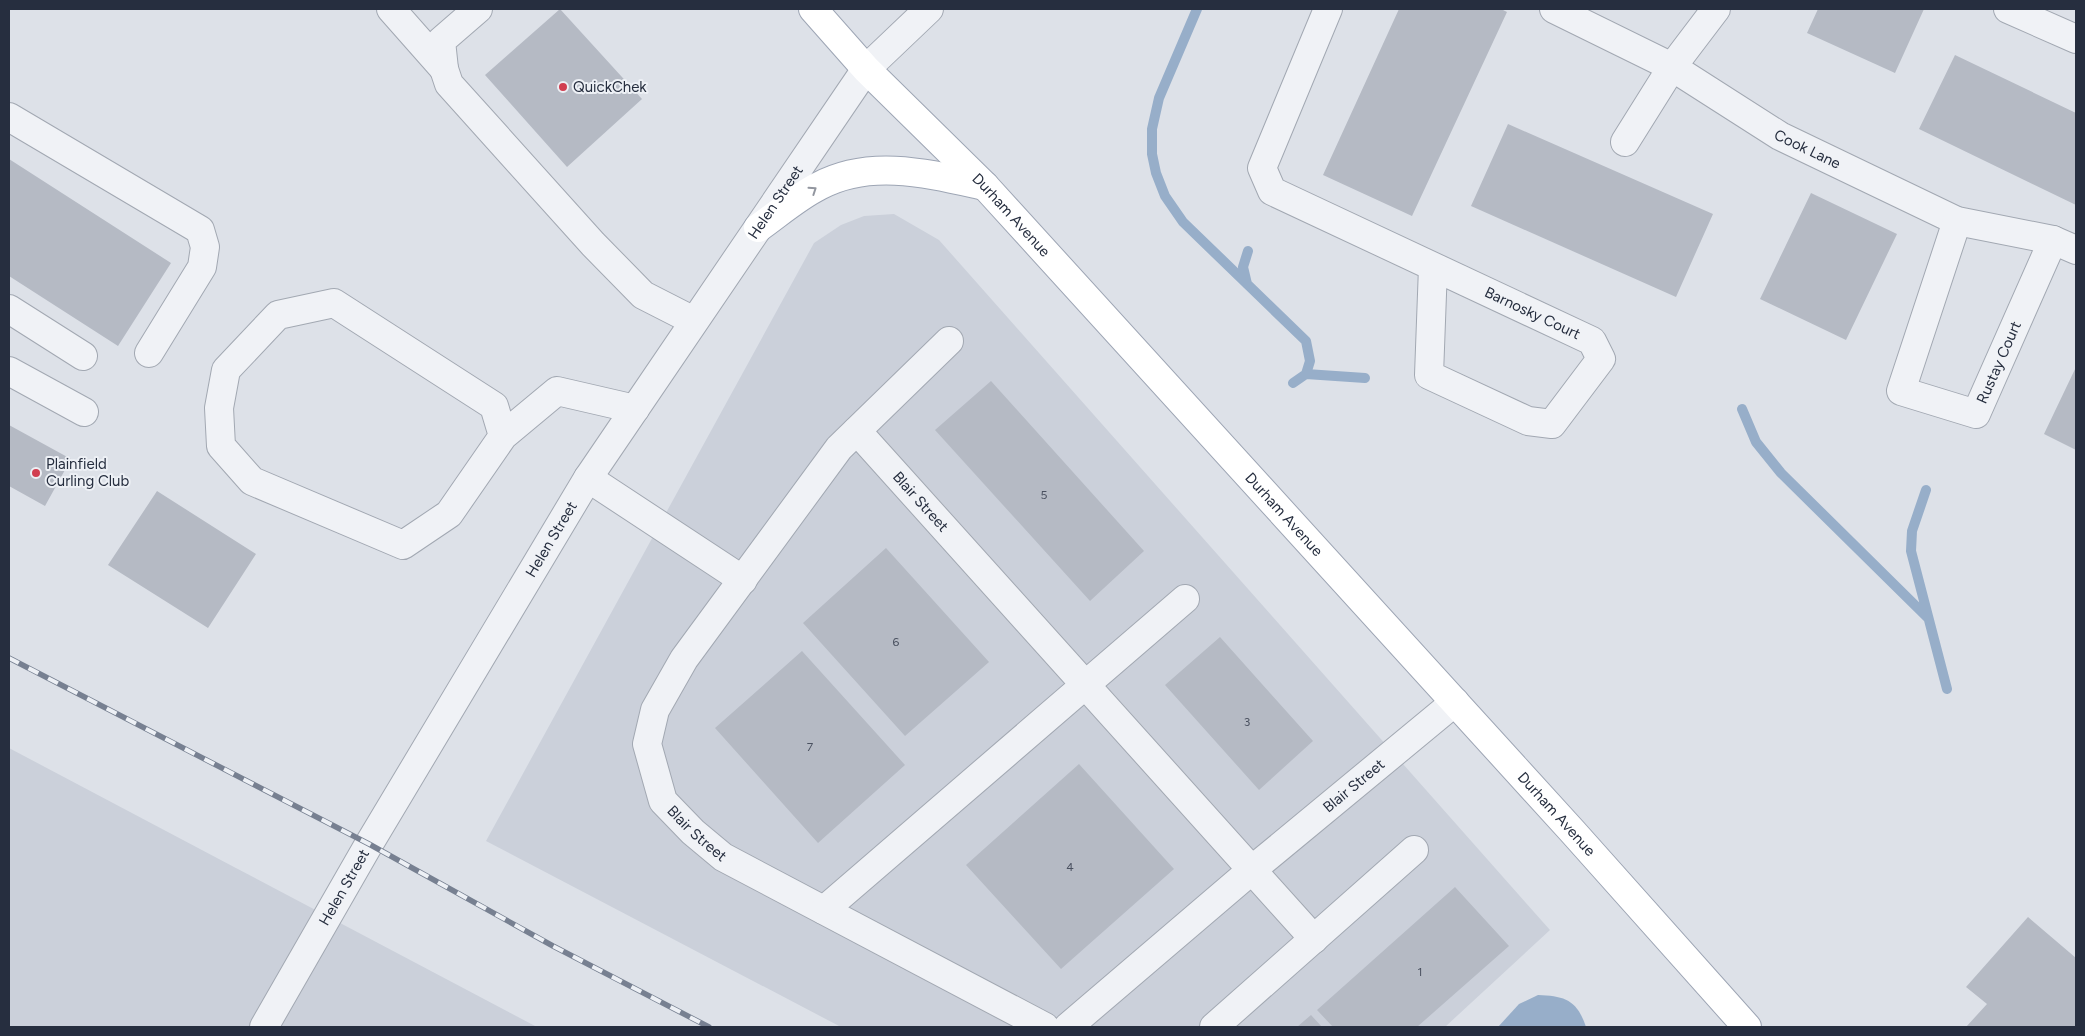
<svg xmlns="http://www.w3.org/2000/svg" width="2085" height="1036" font-family="Figtree,sans-serif">
<style>
.built{fill:#cbd0da}
.water{fill:#97aec9}
.lines{fill:none;stroke-linecap:round;stroke-linejoin:round}
.stream{stroke:#97aec9;stroke-width:10}
.building{fill:#b5bac4}
.minor-casing{stroke:#a2a8b2;stroke-width:30}
.major-casing{stroke:#9da5b4;stroke-width:30}
.minor{stroke:#f0f2f6;stroke-width:28}
.major{stroke:#fff;stroke-width:28}
.rail-casing{stroke:#778091;stroke-width:5.5}
.rail{stroke:#edf0f5;stroke-width:4;stroke-dasharray:11;stroke-linecap:butt}
.oneway{stroke:#92969f}
.poi-dot{fill:#d13e50;stroke:#edf0f5;stroke-width:2}
.labels{text-anchor:middle;stroke-width:4;stroke-linejoin:round;paint-order:stroke}
.number-label{font-size:12px;fill:#4a5160}
.poi-label{font-size:15px;fill:#262e3f;stroke:#edf0f5;text-anchor:start}
.street-label{font-size:15px;fill:#262e3f;stroke:#edf0f5}
</style>
<rect width="100%" height="100%" fill="#dde1e8"/>
<path class="built" d="M894,214L939,240L1550,930L1445,1027H841L486,841L814,243L841,225L864,216Z
M9,748L234,867L537,1027H9Z"/>
<path class="water" d="M1538,995C1565,996 1577,1000 1586,1027H1498L1519,1004Z"/>
<g class="lines">
<path class="stream" d="M1197,9L1159,98L1152,129V154L1156,173L1165,196L1183,222L1306,341L1310,361L1306,374
M1247,284L1243,267L1248,251
M1293,383L1306,374L1365,378
M1742,409L1756,442L1781,473L1928,618
M1926,490L1912,531L1911,551L1947,689"/>
</g>
<path class="building" d="M560,9L642,99L567,167L485,75Z
M1399,9H1501L1507,12L1412,216L1323,175Z
M1818,9H1924L1895,73L1807,33Z
M1955,55L2076,113V205L1919,129Z
M1508,124L1713,214L1676,297L1471,206Z
M9,159L171,263L118,346L9,276Z
M1811,193L1897,234L1846,340L1760,299Z
M2076,367V450L2044,434Z
M991,381L1144,551L1090,601L935,430Z
M9,425L71,459L45,506L9,486Z
M157,491L256,554L208,628L108,565Z
M886,548L989,662L905,736L803,623Z
M1220,637L1313,741L1259,790L1165,685Z
M802,651L905,765L818,843L715,728Z
M1079,764L1174,869L1061,969L966,865Z
M1455,887L1509,946L1417,1027H1333L1317,1010Z
M2028,917L2076,958V1027H1966L1987,1004L1966,987Z
M1311,1015L1322,1027H1297Z"/>
<g class="lines">
<g class="minor-casing">
<g id="minor">
<path d="M391,9L444,69"/>
<path d="M478,9L441,41L444,69L449,84L593,244L643,295L694,321"/>
<path id="s1" d="M1328,9L1262,168L1272,191L1592,341L1601,359L1552,424L1528,421L1429,375L1433,267"/>
<path id="s2" d="M1554,9L1672,67L1780,136L1957,221L2053,240L2076,250"/>
<path d="M2008,9L2076,39"/>
<path d="M9,117L200,230L205,247L202,267L149,353"/>
<path d="M1625,142L1672,67L1716,9"/>
<path id="s3" d="M1957,221L1901,391L1976,414L2053,240"/>
<path d="M9,309L83,356"/>
<path id="s4" d="M949,341L839,448L684,659L655,710L647,744L663,801L693,832L723,857L1045,1027"/>
<path d="M9,371L84,412"/>
<path id="s5" d="M857,431L1314,939"/>
<path d="M503,436L494,406L334,303L278,315L226,370L219,408L221,446L252,481L403,545L449,514L503,436L557,391L635,409"/>
<path d="M588,478L743,580"/>
<path d="M824,910L1185,599"/>
<path id="s6" d="M264,1027L369,844L588,478L866,69L929,9"/>
<path id="s7" d="M1068,1027L1253,869L1455,702"/>
<path d="M1214,1027L1414,850"/>
</g>
</g>
<g class="major-casing">
<g id="major">
<path id="s8" d="M813,9L866,69L985,186L1573,832L1747,1027"/>
<path d="M758,228C778,214 797,197 819,186C871,158 930,174 985,186"/>
</g>
</g>
<use href="#minor" class="minor"/>
<use href="#major" class="major"/>
<g class="rail-casing">
<path id="rail" d="M9,658L369,844L553,946L709,1027"/>
</g>
<use href="#rail" class="rail"/>
</g>
<defs><path id="oneway-chevron" d="M-2-3.5L2.5 0L-2 3.5" fill="none" stroke-width="1.6" stroke-linecap="round" stroke-linejoin="round" transform="scale(1.25)"/></defs>
<use class="oneway" href="#oneway-chevron" transform="translate(813 190) rotate(-34)"/>
<g class="poi-dot">
<circle cx="563" cy="87" r="5"/>
<circle cx="36" cy="473" r="5"/>
</g>
<g class="labels">
<g class="number-label">
<text x="1044" y="499">5</text>
<text x="896" y="646">6</text>
<text x="1247" y="726">3</text>
<text x="810" y="751">7</text>
<text x="1070" y="871">4</text>
<text x="1420" y="976">1</text>
</g>
<g class="poi-label">
<text x="573" y="92">QuickChek</text>
<text x="46" y="469">Plainfield<tspan x="46" dy="17">Curling Club</tspan></text>
</g>
<g class="street-label">
<text dy="5" stroke="none"><textPath href="#s2" startOffset="290">Cook Lane</textPath></text>
<text dy="5" stroke="none"><textPath href="#s6" startOffset="971">Helen Street</textPath></text>
<text dy="5" stroke="none"><textPath href="#s8" startOffset="286">Durham Avenue</textPath></text>
<text dy="5" stroke="none"><textPath href="#s1" startOffset="485">Barnosky Court</textPath></text>
<text dy="5" stroke="none"><textPath href="#s3" startOffset="314">Rustay Court</textPath></text>
<text dy="5" stroke="none"><textPath href="#s5" startOffset="95">Blair Street</textPath></text>
<text dy="5" stroke="none"><textPath href="#s8" startOffset="691">Durham Avenue</textPath></text>
<text dy="5" stroke="none"><textPath href="#s6" startOffset="566">Helen Street</textPath></text>
<text dy="5" stroke="none"><textPath href="#s7" startOffset="374">Blair Street</textPath></text>
<text dy="5" stroke="none"><textPath href="#s8" startOffset="1096">Durham Avenue</textPath></text>
<text dy="5" stroke="none"><textPath href="#s4" startOffset="615">Blair Street</textPath></text>
<text dy="5" stroke="none"><textPath href="#s6" startOffset="161">Helen Street</textPath></text>
</g>
</g>
<rect width="2085" height="1036" fill="none" stroke="#262e3f" stroke-width="20"/>
</svg>
